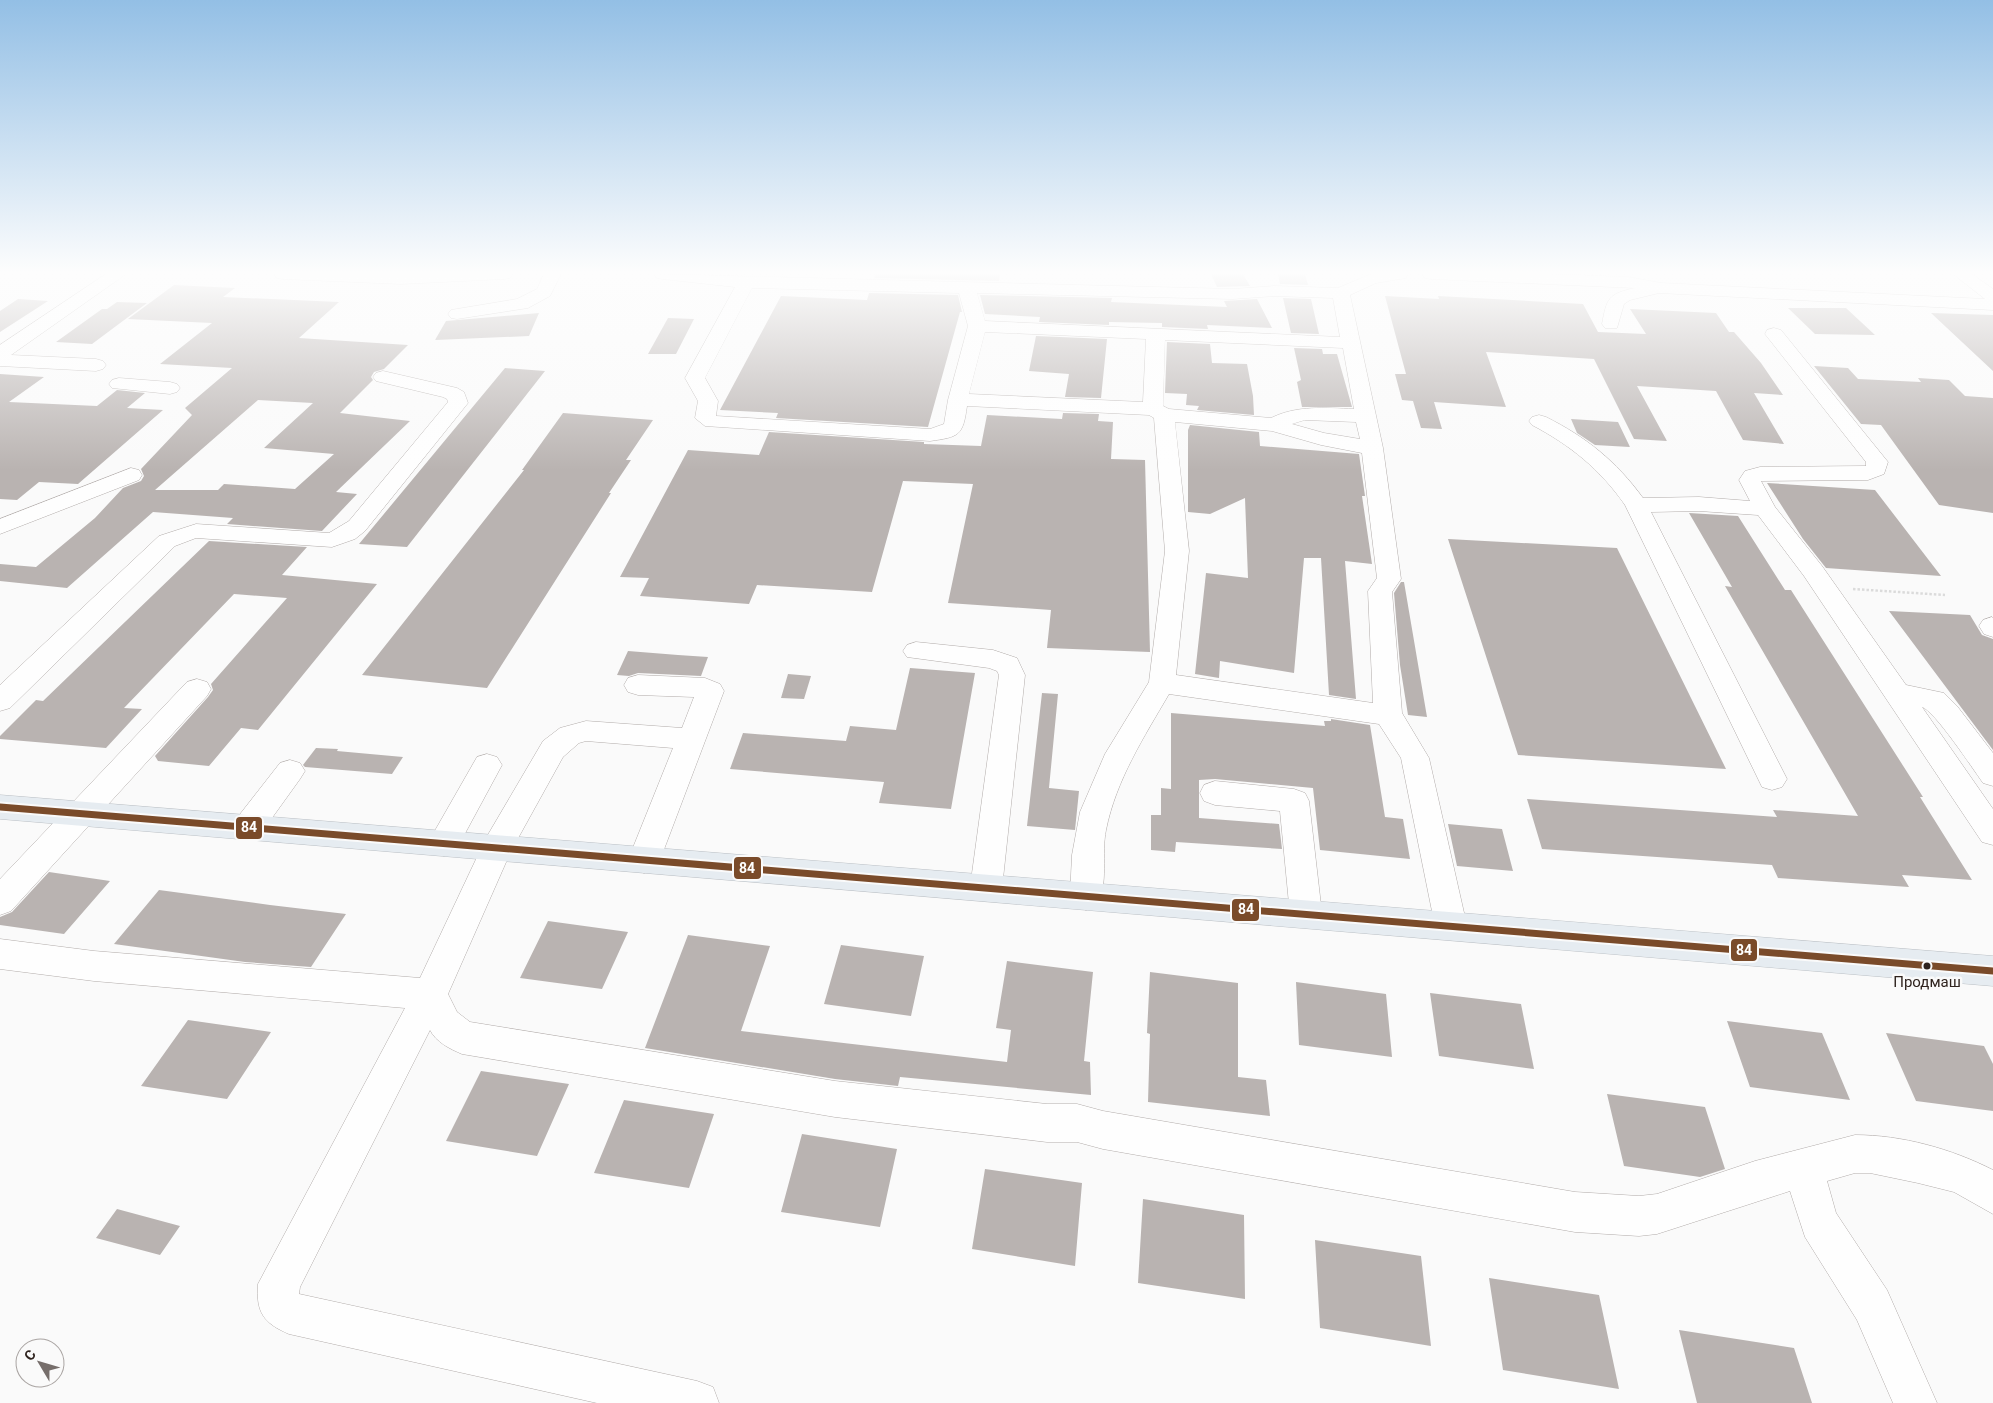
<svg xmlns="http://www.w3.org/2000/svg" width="1993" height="1403" font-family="Roboto,sans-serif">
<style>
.building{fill:#b9b3b1;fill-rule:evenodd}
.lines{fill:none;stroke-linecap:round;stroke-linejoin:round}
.minor-casing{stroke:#b2acaa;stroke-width:1}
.highway-casing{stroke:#babfc4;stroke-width:1}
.path{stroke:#dbdbdb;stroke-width:2.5;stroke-dasharray:2.5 2;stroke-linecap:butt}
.minor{fill:#fefefe;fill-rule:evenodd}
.highway{fill:#e6ecf1;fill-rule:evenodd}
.bus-1-casing{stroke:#fafafa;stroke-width:11}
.bus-1{stroke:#7a4b2a;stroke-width:7}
.bus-dot{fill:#2f231e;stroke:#fafafa;stroke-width:2}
.labels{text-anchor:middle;stroke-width:5;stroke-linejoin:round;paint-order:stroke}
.near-bus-label{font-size:15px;fill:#2f231e;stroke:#fafafa}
.line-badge{stroke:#fafafa;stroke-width:2}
.badge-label{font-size:14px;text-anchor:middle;font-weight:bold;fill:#fff}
</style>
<rect width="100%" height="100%" fill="#fafafa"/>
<path class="building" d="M875,274H1000L999,281L874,278Z
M1211,274H1243L1250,286L1217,287Z
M1278,274H1305L1308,285L1280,284Z
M174,285L235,288L223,297L339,302L299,338L408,345L384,369L374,372L371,377L373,380L340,413L410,421L336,492L357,494L322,531L227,524L233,518L153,512L67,588L0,581V564L36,567L95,518L123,488L141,481L144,476L141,469L192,415L185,408L232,368L160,364L212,323L128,319ZM258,400L313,403L264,448L334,454L295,489L224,484L218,490H155Z
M869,293L958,295L962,312H960L928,427L776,418L778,413L720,410L781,296L867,300Z
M980,295L1112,298L1111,302L1227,307L1224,301L1257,299L1272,328L1207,325L1208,329L1162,327V323L1109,322V325L1039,322L1040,317L985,314Z
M1385,296L1439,299L1438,296L1583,304L1598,332L1646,334L1630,309L1716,313L1729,332H1734L1761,363L1783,395L1754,393L1784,444L1743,440L1716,391L1637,386L1667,441L1634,439L1594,359L1486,352L1506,407L1434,402L1442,429L1421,428L1413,401L1402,400L1395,374H1406Z
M1283,298L1311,299L1319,334L1291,333Z
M18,299L48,301L0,332V311Z
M117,302L147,303L92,344L56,342L102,309H107Z
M1788,308H1846L1875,335L1815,334Z
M539,313L529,336L435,340L446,321Z
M1931,313L1993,315V371Z
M668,318L694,319L676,354H648Z
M1036,336L1107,339L1101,398L1065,397L1069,374L1029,371Z
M1167,342L1210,344L1212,363L1247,364L1253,396L1254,415L1197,410L1199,406L1186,405L1187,394L1165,393Z
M1294,348L1322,349L1323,354H1337L1352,407H1302L1297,382L1301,380Z
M1814,366L1848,368L1858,379L1921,382L1918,378L1949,380L1965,396L1993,398V513L1939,505L1881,425L1861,424Z
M505,368L545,371L407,547L359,544Z
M0,374L44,377L9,402L97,406L117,390L145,393L127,408L163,410L78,484L39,482L17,500L0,499Z
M563,413L653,420L626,460H631L609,493H611L487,688L362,675L524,470H522Z
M1063,413L1099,414L1098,421L1113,422L1111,459L1145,460L1150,652L1047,648L1051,610L948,603L973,484L903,481L872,592L757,585L749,604L640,596L649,578L620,577L688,450L759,455L769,432L924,442V444L981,446L987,415L1062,419Z
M1571,419L1618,422L1630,447L1595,445L1577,433Z
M1190,425L1259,432L1260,446L1359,454L1365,496H1362L1372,564L1345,561L1356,699L1329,695L1321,558H1304L1294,673L1220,661L1219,678L1195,674L1206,573L1248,578L1245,498L1210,514L1188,512V430Z
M1767,483L1875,490L1941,576L1826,568L1803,539Z
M1689,513L1738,516L1785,590H1791L1923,797H1920L1972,880L1902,875L1909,887L1778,878L1772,865L1542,849L1527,799L1777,817L1773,810L1858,816L1725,586L1732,587Z
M1448,539L1617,548L1726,769L1518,755Z
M209,541L307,547L282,575L377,584L258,730L241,728L209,766L158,761L155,756L208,697L213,690L211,684L287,598L234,594L124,708L142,709L106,748L0,739V736L36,700L43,701Z
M1401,582H1404L1427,717L1408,715L1400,665L1394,593Z
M1889,611L1970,615L1982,635L1993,639V750Z
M628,651L678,655L708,657L701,676L638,673L629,676L617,675Z
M910,668L975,673L951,809L879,803L884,782L730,769L743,733L846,741L850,726L896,730Z
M788,674L811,676L804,699L781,698Z
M1042,693L1058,694L1049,788L1079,791L1075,830L1027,826Z
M1171,713L1325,726L1324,721H1331V719L1370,725L1385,817L1403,819L1410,859L1320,850L1313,788L1215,779L1199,780V818L1279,824L1282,849L1176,842L1175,852L1151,850V815H1161V788L1171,789Z
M316,748L338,749L337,751L403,757L392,774L305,767L303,765Z
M1448,824L1502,829L1513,871L1457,866Z
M49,872L110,881L64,934L0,925V917L12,912Z
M159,890L270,905L346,914L311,967L245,962L114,944Z
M548,921L628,932L602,989L520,978Z
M688,935L770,946L741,1031L1007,1062L1011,1030L996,1028L1007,961L1093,972L1084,1061L1090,1062L1091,1095L900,1077L898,1086L835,1079L645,1048Z
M841,945L924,956L911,1016L824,1004Z
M1150,972L1238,983V1077L1266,1080L1270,1116L1148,1102L1150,1034L1147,1033Z
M1296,982L1386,994L1392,1057L1299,1045Z
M1430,993L1521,1004L1534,1069L1439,1056Z
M188,1020L271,1032L227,1099L141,1086Z
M1727,1021L1822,1033L1850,1100L1750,1087Z
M1886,1033L1984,1046L1993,1064V1111L1916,1101Z
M481,1071L569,1084L537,1156L446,1141Z
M1607,1094L1705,1107L1725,1169L1700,1177L1624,1166Z
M624,1100L714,1114L689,1188L594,1173Z
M802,1134L897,1149L880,1227L781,1212Z
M985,1169L1082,1183L1075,1266L972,1249Z
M1143,1199L1244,1215L1245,1299L1138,1283Z
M117,1209L180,1226L160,1255L96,1238Z
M1315,1240L1421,1256L1431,1346L1320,1328Z
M1489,1278L1599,1295L1619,1389L1503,1370Z
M1679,1330L1794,1348L1812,1403H1697Z"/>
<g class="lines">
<g class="minor-casing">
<path id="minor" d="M106,274H126L11,355L96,359L103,361L106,365L103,369L96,371L0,366V345Z
M274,274H513L510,278L504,279L401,284L283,279L277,278Z
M544,274H561L550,296L528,308L457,319L451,318L448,314L451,310L517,299L537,289Z
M654,274L1233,289L1274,286L1338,288L1371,274H1408L1406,278L1376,283L1350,295L1383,448L1401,579L1392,592L1402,713L1429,758L1467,926L1463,936L1451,940L1439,936L1435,926L1401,758L1379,724L1169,694C1144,737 1116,780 1106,830C1101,854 1109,883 1097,906L1086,910L1075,906L1070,896L1072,855L1080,812L1105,754L1149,682L1165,551L1154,418L1149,415L967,406C963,436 959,437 930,441L705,426L695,418L698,401L685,378L735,287L663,279L657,278ZM752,288L959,293L968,326L948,400L944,424L930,429L716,416L718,401L705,378ZM977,293L1233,299L1274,296L1333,298L1340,337L985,321ZM985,332L1146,339L1143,402L969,394ZM1165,340L1343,348L1354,409C1325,408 1297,405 1271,418L1169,409L1163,406ZM1305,420L1356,422L1360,439L1324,433L1292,424ZM1175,422L1272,431L1321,445L1362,453L1377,578L1368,591L1373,703L1176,675L1189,551Z
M1422,274H1548L1628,277L1661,283L1985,299L1953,274H1972L1993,289V310L1659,293L1630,300L1624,304L1617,328H1605L1602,324C1607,298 1608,294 1635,288L1431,279L1425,278Z
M1774,328L1781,330L1888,462L1884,474L1868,480L1761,481L1775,507L1822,566L1906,685L1944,693L1957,706L1993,753V786L1983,783C1973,769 1934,710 1922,707L1993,809V845L1982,842L1804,576L1758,515L1699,511L1651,512L1787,779L1782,787L1772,790L1762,787L1625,505C1600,469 1570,445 1532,425L1529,421L1532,417L1539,415L1546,417C1586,437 1616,461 1643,498L1699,497L1750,501L1739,480L1745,471L1760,467L1866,466V462L1765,334L1767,330Z
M383,371L457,388L464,392L468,403L365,531L355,539L332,547L196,538L175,546L10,708L0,711V685L159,536L196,524L329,533L349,521L448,402L447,399L443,397L376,381L373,377L376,373Z
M119,378L170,382L177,384L180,388L177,392L170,394L112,388L109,384L112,380Z
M131,468L139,470L142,475L139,480L0,534V519Z
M1992,617L1993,618V637L1984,634L1979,626L1983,620Z
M916,642L993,650L1017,658L1025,675L1002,888L997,897L986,901L975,897L970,888L999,675L997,671L989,668L907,657L903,651L907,645Z
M638,675L705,678L720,684L724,691L660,860L655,869L644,873L633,869L628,860L673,748L586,741L579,743L563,757L511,851L448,994L457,1012L470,1022L835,1081L1047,1104H1077L1103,1111L1575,1192L1639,1196L1657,1194L1755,1161L1855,1135C1902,1135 1952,1149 1993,1170V1214L1954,1192L1918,1183L1870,1173H1855L1827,1181L1836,1213L1887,1290L1937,1403H1893L1857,1320L1805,1237L1790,1191L1657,1234L1639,1236L1575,1232L1103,1149L1077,1142H1047L835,1117L462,1054C450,1049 436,1042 430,1030L300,1287L299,1294L697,1381L713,1387L719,1403H597L289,1334C263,1323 256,1312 258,1284L405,1008L94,981L0,969V939L94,951L420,978L486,838L543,741L560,728L586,721L682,728L694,697L638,695L628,692L624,685L628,678Z
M197,679L207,682L211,689L207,696L11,911L0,915V879L187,682Z
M487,754L497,757L502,765L455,852L444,856L433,852L429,843L433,834L477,757Z
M290,760L300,763L305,771L300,779L259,836L248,839L237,836L233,827L237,818L280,763Z
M1215,781L1294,789L1305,793L1309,801L1322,914L1318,924L1306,928L1294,924L1290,914L1280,811L1215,805L1204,801L1200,793L1204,785Z"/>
</g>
<g class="highway-casing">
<path id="highway" d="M0,795L1993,956V986L0,819Z"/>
</g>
<path class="path" d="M1853,589L1945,595"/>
<use href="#minor" class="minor"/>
<use href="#highway" class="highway"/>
<g class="bus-1-casing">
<path id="bus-1" d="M0,807L1993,971"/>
</g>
<use href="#bus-1" class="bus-1"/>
</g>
<linearGradient id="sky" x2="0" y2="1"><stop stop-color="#93bfe5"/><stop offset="0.58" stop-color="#fdfdfd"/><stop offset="1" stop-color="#fdfdfd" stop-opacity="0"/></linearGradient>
<rect width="1993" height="470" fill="url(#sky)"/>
<circle class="bus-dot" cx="1927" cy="966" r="4.5"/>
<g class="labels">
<g class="near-bus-label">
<text x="1927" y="987">Продмаш</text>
</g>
</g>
<g class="line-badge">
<rect x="235" y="816" width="28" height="24" rx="5" fill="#7a4b2a"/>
<rect x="733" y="856" width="29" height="24" rx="5" fill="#7a4b2a"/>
<rect x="1231" y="898" width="29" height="24" rx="5" fill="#7a4b2a"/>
<rect x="1730" y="938" width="28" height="24" rx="5" fill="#7a4b2a"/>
</g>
<g class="badge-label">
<text x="249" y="832">84</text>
<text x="747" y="873">84</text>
<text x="1246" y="914">84</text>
<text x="1744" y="955">84</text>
</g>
<g transform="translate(40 1363) rotate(308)"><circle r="24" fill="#fafafa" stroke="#a9a4a2"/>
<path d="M0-4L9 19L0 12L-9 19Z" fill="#766e6b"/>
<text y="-8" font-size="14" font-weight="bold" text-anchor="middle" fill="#2f231e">С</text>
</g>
</svg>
